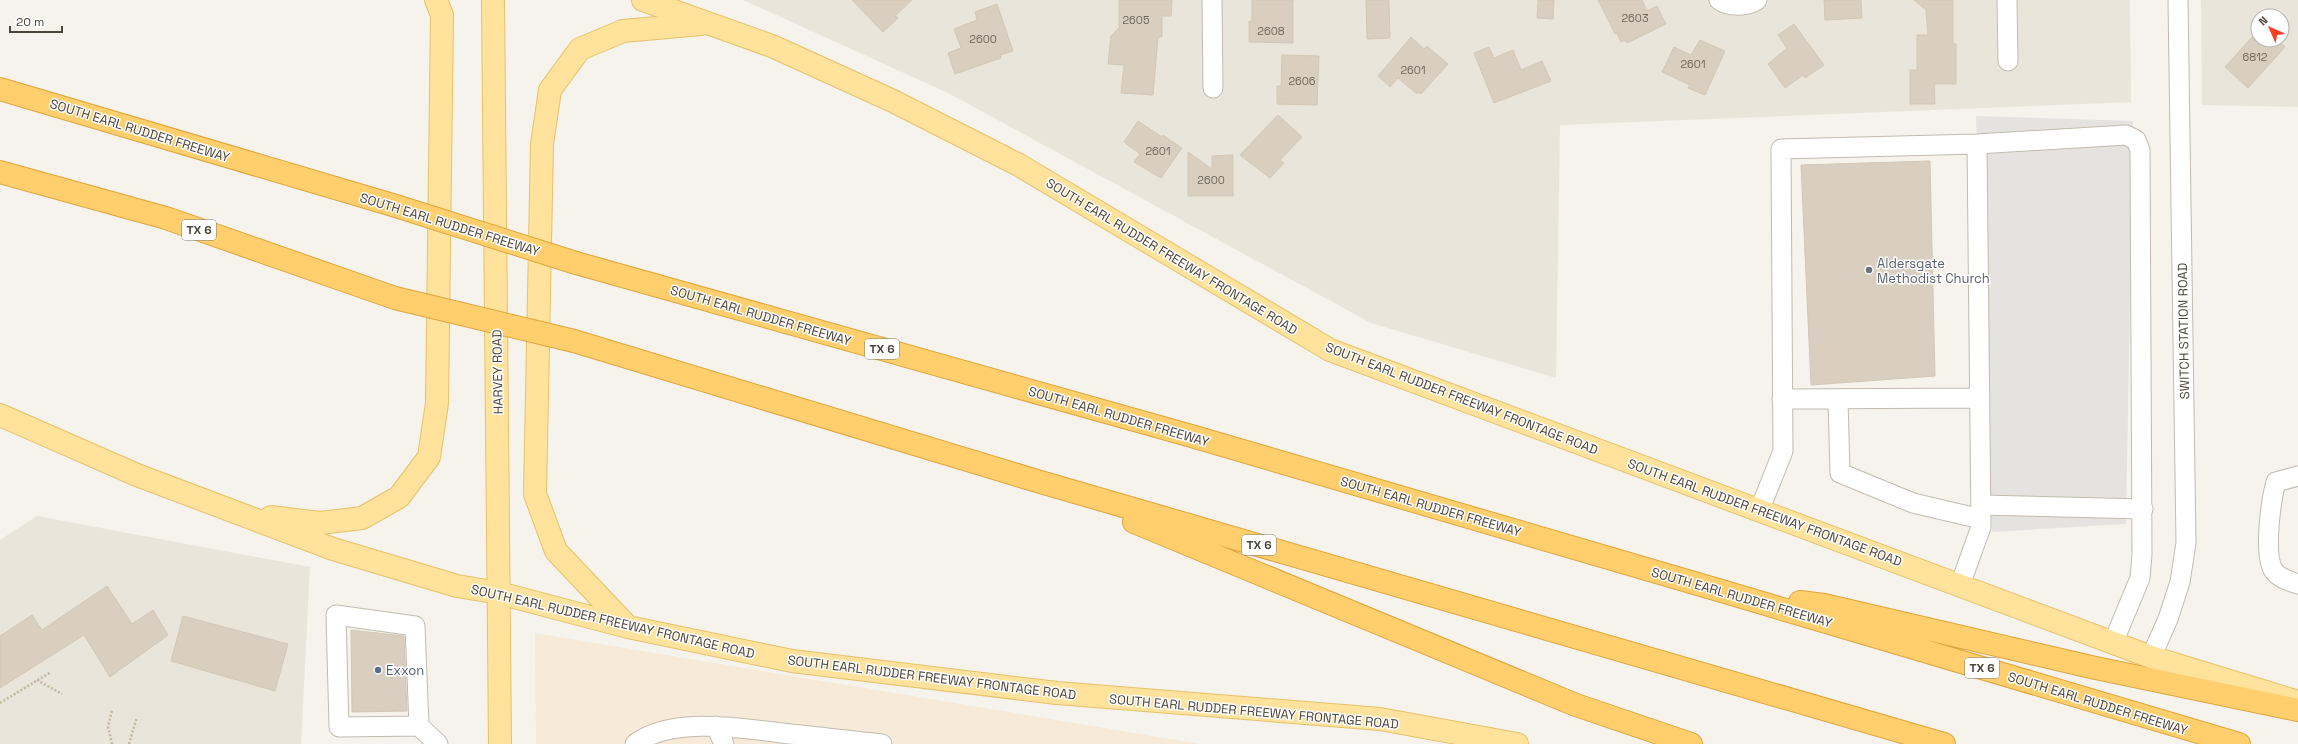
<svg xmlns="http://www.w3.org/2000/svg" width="2298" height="744" font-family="'Space Grotesk',sans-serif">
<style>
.residential{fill:#eae5da;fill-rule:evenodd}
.commercial{fill:#f7ead8}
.parking{fill:#e5e3e0}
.building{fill:#d8cfc1;stroke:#d3c7b4}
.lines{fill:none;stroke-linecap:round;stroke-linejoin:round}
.minor-casing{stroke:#c2bbae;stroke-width:21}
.major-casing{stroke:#e6c16a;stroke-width:24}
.highway-casing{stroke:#e0a43c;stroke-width:24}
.path{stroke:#c4b79f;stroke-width:2.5;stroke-dasharray:2 2;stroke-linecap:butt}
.minor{stroke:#fff;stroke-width:19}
.major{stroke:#ffe39c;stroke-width:22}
.highway{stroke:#ffcf6e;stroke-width:22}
.highway-bridge-casing{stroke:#e0a43c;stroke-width:24;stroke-linecap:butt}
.highway-bridge{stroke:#ffcf6e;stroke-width:22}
.worship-dot{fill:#6b7280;stroke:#fff;stroke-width:1.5}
.service-dot{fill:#5c6f8a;stroke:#fff;stroke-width:1.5}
.labels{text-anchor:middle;stroke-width:3;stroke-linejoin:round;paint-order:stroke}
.number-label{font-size:11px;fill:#6e675b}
.shield{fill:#fff;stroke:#817c74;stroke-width:1}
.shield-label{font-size:12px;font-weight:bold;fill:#4b4439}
.street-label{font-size:13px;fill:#4b4439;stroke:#fff}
.worship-label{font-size:13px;fill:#5b616d;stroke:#fff;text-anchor:start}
.service-label{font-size:13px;fill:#4e5e75;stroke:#fff;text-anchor:start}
</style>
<rect width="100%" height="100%" fill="#f6f3ec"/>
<path class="residential" d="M743,0H2130L2131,102L1560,125L1556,378L1371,323L948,93Z
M2201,0H2298V107L2202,105ZM2258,16H2282V40H2258Z
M37,516L310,567L301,744H0V540Z"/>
<path class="commercial" d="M535,633L1200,744H536Z"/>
<path class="parking" d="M1976,116L2133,121L2126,524L1992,532Z"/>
<path class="building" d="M852,0H912L895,16L898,18L883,32Z
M1119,0H1172L1171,16H1162V37H1158L1153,95L1121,93L1124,65L1108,64L1111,36L1119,28Z
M1252,0H1293V43L1249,42V21H1252Z
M1366,0H1389L1390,38L1367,39Z
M1538,0H1554L1553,19L1537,18Z
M1598,0H1642L1647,11L1657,6L1666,24L1627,43L1625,40L1621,42L1617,33L1615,34Z
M1824,0H1861L1862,18L1825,20Z
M1914,0H1953V44H1956V84H1934L1935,104H1910V70H1917V35H1928L1926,10Z
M997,4L1013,51L1000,55L1001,58L955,74L948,53L961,48L954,29L977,20L975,12Z
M1794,24L1824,65L1805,78L1803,75L1785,88L1768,64L1787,48L1778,35Z
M2253,36V40H2278L2285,47L2248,88L2225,67Z
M1411,37L1424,49L1427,46L1448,64L1421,94L1418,92L1417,94L1398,78L1390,87L1378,76Z
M1700,40L1725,51L1705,95L1688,88L1690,85L1662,72L1674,47L1691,55Z
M1489,47L1494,58L1513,50L1521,70L1542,61L1551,81L1494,103L1474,53Z
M1282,55L1319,56L1317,105L1277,104V86H1281Z
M1278,115L1302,137L1280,160L1284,163L1270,178L1240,155Z
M1138,121L1162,137L1163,135L1182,148L1161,178L1134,162L1140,154L1124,142Z
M1188,152L1212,169V156L1233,155V196H1188Z
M1930,161L1935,376L1811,385L1801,165Z
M107,586L132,624L153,610L168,635L110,677L84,635L0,688V636L32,615L42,630Z
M183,616L288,644L275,691L171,661Z
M351,630L404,636L407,711L352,712Z"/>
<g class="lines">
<g class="minor-casing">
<path id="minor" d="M1212,0L1213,88
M1719,0C1729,7 1747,7 1757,0
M2007,0L2008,61
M1977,144L2126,135L2136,140L2140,150L2142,554L2140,578L2113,643
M1782,399L1980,398
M1838,399L1840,473L1913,503L1981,519
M2298,476L2276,482C2271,500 2263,556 2274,571C2280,579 2289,581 2298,584
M1981,505L2143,509
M1760,509L1783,451L1781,149L1977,144L1981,527L1960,585
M2151,657L2168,619L2180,582L2186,543L2178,0
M419,726L339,727L336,615L415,626L419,726L438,744
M716,726L724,744
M635,744C672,715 747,729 790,734C821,737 851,741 882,744"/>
</g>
<g class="major-casing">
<path id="major" d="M493,0L500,744
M643,0L772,46L893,101L1019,165L1330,350L2151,657L2295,701
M0,415L137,475L333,549L457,586L499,593L628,627L792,661L1057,693L1380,719L1517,744
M271,517L320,523L362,518L399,497L429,457L437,403L442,15L436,0
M628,627L556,551L535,494L542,144L550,90L580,49L623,31L701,24"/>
</g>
<g class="highway-casing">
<path id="highway" d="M0,89L396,206
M0,172L166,218L395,298
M576,263L1188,435L1725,592L2239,744
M574,341L1037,481L1944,744
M1134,522L1576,705L1691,744
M1800,602L1824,605L2091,667L2298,710"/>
</g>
<path class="path" d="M37,680L62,694
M0,703L51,672
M112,744L108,727L112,710
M129,744L137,717"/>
<use href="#minor" class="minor"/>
<use href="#major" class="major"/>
<use href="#highway" class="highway"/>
<g class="highway-bridge-casing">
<path id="highway-bridge" d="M396,206L576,263
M395,298L574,341"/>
</g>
<use href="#highway-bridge" class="highway-bridge"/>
</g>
<circle class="worship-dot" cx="1869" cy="270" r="4"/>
<circle class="service-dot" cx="378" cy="670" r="4"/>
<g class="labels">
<g class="number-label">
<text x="1635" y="22">2603</text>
<text x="1136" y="24">2605</text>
<text x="1271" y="35">2608</text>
<text x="983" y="43">2600</text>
<text x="2255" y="61">6812</text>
<text x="1693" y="68">2601</text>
<text x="1413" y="74">2601</text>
<text x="1302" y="85">2606</text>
<text x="1158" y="155">2601</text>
<text x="1211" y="184">2600</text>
</g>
<g class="shield">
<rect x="182" y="220" width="34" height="20" rx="3"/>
<rect x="865" y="339" width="34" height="20" rx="3"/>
<rect x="1242" y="535" width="34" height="20" rx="3"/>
<rect x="1965" y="658" width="34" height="20" rx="3"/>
</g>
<g class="shield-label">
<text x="199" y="234">TX 6</text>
<text x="882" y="353">TX 6</text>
<text x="1259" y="549">TX 6</text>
<text x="1982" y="672">TX 6</text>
</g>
<g class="street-label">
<text transform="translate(140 130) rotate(17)" y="5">SOUTH EARL RUDDER FREEWAY</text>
<text transform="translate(450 224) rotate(17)" y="5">SOUTH EARL RUDDER FREEWAY</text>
<text transform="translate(1172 256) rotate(31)" y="5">SOUTH EARL RUDDER FREEWAY FRONTAGE ROAD</text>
<text transform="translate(761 315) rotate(16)" y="5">SOUTH EARL RUDDER FREEWAY</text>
<text transform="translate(2183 331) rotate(-91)" y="5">SWITCH STATION ROAD</text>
<text transform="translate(497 372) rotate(-91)" y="5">HARVEY ROAD</text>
<text transform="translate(1462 398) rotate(21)" y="5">SOUTH EARL RUDDER FREEWAY FRONTAGE ROAD</text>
<text transform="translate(1119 416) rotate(16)" y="5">SOUTH EARL RUDDER FREEWAY</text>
<text transform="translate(1431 506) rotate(16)" y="5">SOUTH EARL RUDDER FREEWAY</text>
<text transform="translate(1765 512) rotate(20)" y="5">SOUTH EARL RUDDER FREEWAY FRONTAGE ROAD</text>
<text transform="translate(1742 597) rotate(16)" y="5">SOUTH EARL RUDDER FREEWAY</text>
<text transform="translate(613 621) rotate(13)" y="5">SOUTH EARL RUDDER FREEWAY FRONTAGE ROAD</text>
<text transform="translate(932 677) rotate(7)" y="5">SOUTH EARL RUDDER FREEWAY FRONTAGE ROAD</text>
<text transform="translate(2098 703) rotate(17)" y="5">SOUTH EARL RUDDER FREEWAY</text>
<text transform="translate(1254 711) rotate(5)" y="5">SOUTH EARL RUDDER FREEWAY FRONTAGE ROAD</text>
</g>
<g class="worship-label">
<text x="1877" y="268">Aldersgate<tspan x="1877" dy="15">Methodist Church</tspan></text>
</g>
<g class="service-label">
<text x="386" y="675">Exxon</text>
</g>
</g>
<g transform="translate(2270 28) rotate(315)"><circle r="19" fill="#ffffff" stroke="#b7b4b0"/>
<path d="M0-3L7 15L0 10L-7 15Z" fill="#fc3f1d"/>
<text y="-6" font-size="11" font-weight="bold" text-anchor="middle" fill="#4b4439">N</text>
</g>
<path d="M10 26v6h52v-6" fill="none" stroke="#4b4439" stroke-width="2"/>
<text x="16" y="26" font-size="12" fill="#4b4439" stroke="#ffffff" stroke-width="3" paint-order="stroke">20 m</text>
</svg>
